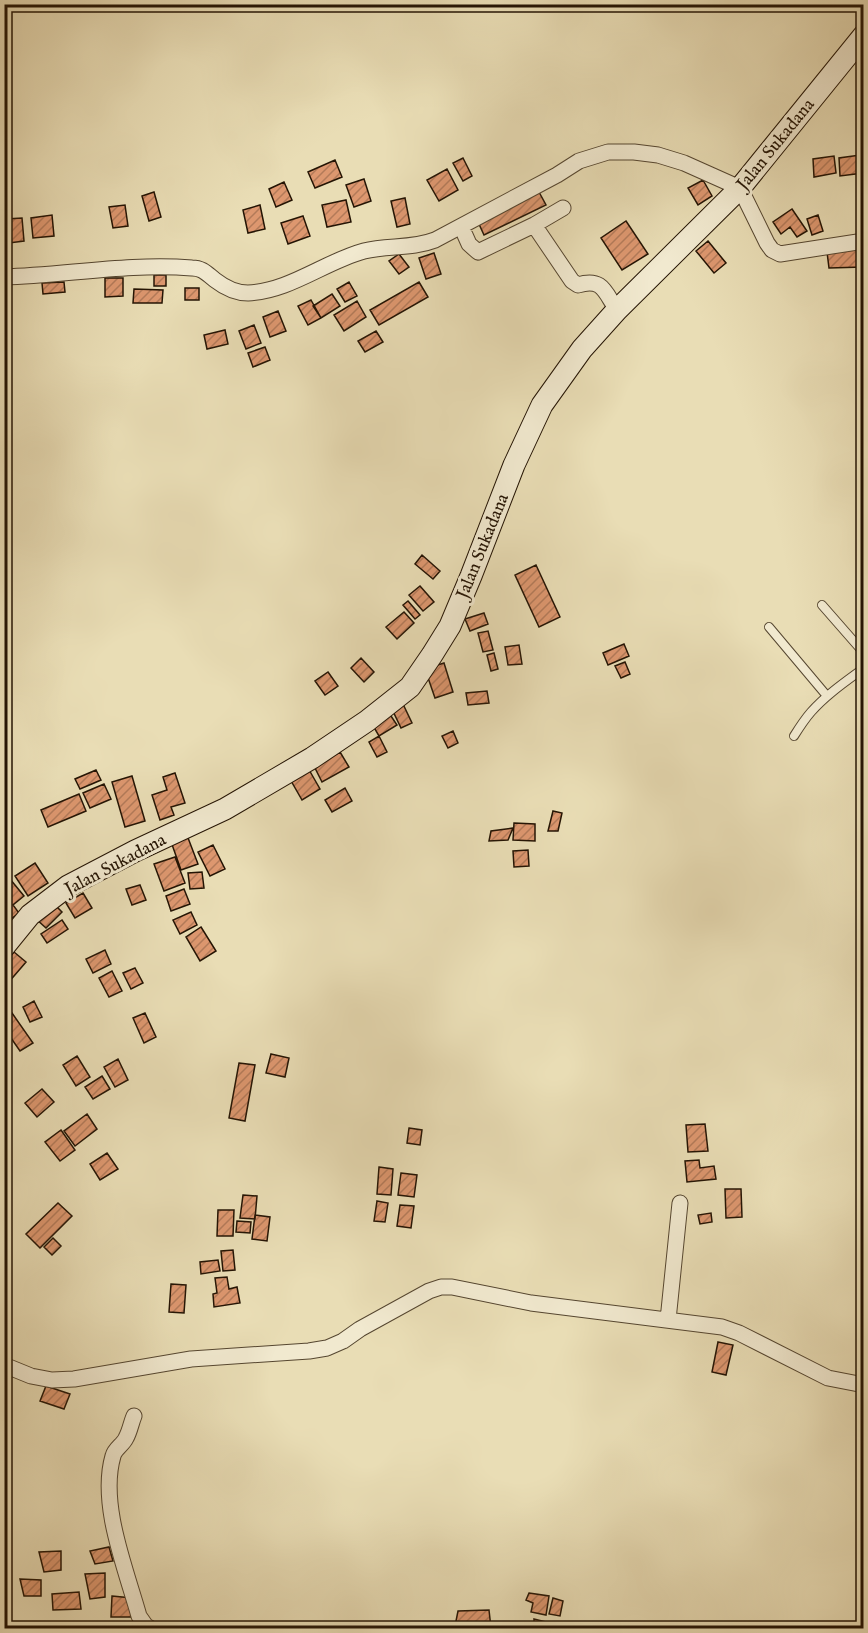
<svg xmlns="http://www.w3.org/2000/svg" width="868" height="1633" font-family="'IM FELL English',serif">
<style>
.building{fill:url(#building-hatch);stroke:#241404;stroke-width:1.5}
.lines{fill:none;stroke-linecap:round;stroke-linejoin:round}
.lane-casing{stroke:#554630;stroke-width:10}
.street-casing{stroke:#554630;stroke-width:17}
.secondary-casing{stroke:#241404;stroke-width:23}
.lane{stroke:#f1e9cf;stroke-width:8}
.street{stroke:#f1e9cf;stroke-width:15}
.secondary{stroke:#f1e9cf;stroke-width:21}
.labels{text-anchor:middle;stroke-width:6;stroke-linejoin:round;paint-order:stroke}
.street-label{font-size:18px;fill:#241404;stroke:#f1e9cf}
</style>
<defs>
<pattern id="building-hatch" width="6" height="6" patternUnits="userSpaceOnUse" patternTransform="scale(1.5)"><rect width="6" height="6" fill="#dd976f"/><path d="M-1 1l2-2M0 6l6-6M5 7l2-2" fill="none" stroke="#b37a59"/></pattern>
</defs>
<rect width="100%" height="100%" fill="#e9ddb5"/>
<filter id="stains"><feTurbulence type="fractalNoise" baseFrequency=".00333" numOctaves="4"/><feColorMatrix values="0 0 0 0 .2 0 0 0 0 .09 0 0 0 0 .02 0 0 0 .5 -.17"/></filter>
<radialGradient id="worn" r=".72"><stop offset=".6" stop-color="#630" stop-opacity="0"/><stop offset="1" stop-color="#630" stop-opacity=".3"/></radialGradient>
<path class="building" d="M860,155L863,173L840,176L839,158Z
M834,156L836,173L814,177L813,159Z
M463,158L472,176L463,181L453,163Z
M335,160L342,177L315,188L308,172Z
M447,169L458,190L439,201L427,180Z
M364,179L371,201L354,207L346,185Z
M703,180L712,196L698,205L688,188Z
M284,182L292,200L276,207L269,189Z
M154,192L161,217L149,221L142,196Z
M539,192L546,205L484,235L479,224Z
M405,198L410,224L397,227L391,201Z
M346,200L351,222L327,227L322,205Z
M125,205L128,226L113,228L109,207Z
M260,205L265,229L248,233L243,210Z
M792,209L807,231L797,237L790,227L781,234L773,222Z
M52,215L54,236L33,238L31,218Z
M818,215L823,231L812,235L807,219Z
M303,216L310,236L288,244L281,223Z
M22,218L24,241L9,243L6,219Z
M626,221L648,254L622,270L601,238Z
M708,241L726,263L714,273L696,251Z
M861,249L863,267L829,268L827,252Z
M434,253L441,274L426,279L419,258Z
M399,254L409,267L399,274L389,261Z
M154,275H166V286H154Z
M105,278H123V296L105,297Z
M64,282L65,292L43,294L42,283Z
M349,282L357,296L345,302L337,289Z
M419,282L428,297L379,325L370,310Z
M185,288H199V300H185Z
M134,289L163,290L162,303H133Z
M332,294L340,306L321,318L313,306Z
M311,300L321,318L308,325L298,306Z
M357,301L366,317L344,331L334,315Z
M278,311L286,331L270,337L263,317Z
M254,325L261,343L246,349L239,331Z
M225,330L228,344L207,349L204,335Z
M376,331L383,342L365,352L358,341Z
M265,347L270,360L253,367L248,353Z
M422,555L440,571L433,579L415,564Z
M536,565L560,617L539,627L515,575Z
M420,586L434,602L423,611L409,595Z
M408,601L420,615L415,619L403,605Z
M404,612L414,623L397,639L386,627Z
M484,613L488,624L470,631L465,619Z
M488,631L493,650L483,652L478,633Z
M624,644L629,656L608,665L603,653Z
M519,645L522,664L508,665L505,647Z
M494,653L498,669L491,671L487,655Z
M361,658L374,672L364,682L351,668Z
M625,662L630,674L621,678L615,666Z
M444,663L453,692L435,698L425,669Z
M328,672L338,686L325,695L315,681Z
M487,691L489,703L468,705L466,693Z
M402,702L412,723L401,728L391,707Z
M389,713L397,725L379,736L372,724Z
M453,731L458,743L448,748L442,736Z
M379,736L387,752L377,757L369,742Z
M340,752L349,767L322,782L314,766Z
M308,768L320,789L302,800L290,779Z
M96,770L101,780L80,789L75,779Z
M175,773L185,803L171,807L174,815L160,820L152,795L167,790L163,777Z
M132,776L145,821L125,827L112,782Z
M104,784L111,799L90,808L83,793Z
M345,788L352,801L332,812L325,800Z
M79,794L86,811L48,827L41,810Z
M553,811L562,813L558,831H548Z
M514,823L535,824V841L513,840Z
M513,828L508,840L489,841L491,831Z
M185,830L198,864L181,870L169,836Z
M213,845L225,869L210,876L198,852Z
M528,850L529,866L514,867L513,851Z
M175,857L185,883L164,891L154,864Z
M35,863L48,883L28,896L15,876Z
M202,872L204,888L190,889L188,873Z
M10,879L24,896L13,905L19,913L4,924V883Z
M140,885L146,900L132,905L126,889Z
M184,889L190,904L171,911L166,896Z
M83,893L92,908L75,918L66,903Z
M52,902L62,912L46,928L35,918Z
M191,912L197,925L180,934L173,920Z
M62,920L68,929L47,943L41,934Z
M201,927L216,951L200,961L186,937Z
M105,950L111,964L93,973L86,959Z
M14,952L26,962L8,983L4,980V963Z
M135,968L143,983L131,989L123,973Z
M112,971L122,991L109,997L99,978Z
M34,1001L42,1017L30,1022L23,1007Z
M12,1013L33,1043L20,1051L4,1028V1018Z
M145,1013L156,1037L144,1043L133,1018Z
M271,1054L289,1058L285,1077L266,1073Z
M77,1056L90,1077L76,1086L63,1065Z
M118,1059L128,1080L115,1087L104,1067Z
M239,1063L255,1065L245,1121L229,1118Z
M102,1076L110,1089L93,1099L85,1087Z
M42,1089L54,1102L37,1117L25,1103Z
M87,1114L97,1129L75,1146L64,1131Z
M705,1124L708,1151L688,1152L686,1125Z
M409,1128L422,1130L420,1145L407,1143Z
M61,1130L75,1150L60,1161L45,1142Z
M107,1153L118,1169L100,1180L90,1164Z
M699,1160L700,1168L714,1166L716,1179L687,1182L685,1161Z
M379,1167L393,1169L391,1195L377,1194Z
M401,1173L417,1175L414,1197L398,1195Z
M725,1189H741L742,1217L726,1218Z
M243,1195L257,1196L255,1219L240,1218Z
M377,1201L388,1203L385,1222L374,1221Z
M58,1203L72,1216L40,1248L26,1234Z
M400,1205L414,1206L411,1228L397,1226Z
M218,1210H234L233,1236H217Z
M711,1213L712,1222L700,1224L698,1215Z
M255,1215L270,1217L267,1241L252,1239Z
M237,1221L251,1222L250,1233L236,1232Z
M53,1238L61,1246L52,1255L44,1247Z
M233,1250L235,1270L223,1271L221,1251Z
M218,1260L220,1271L201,1274L200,1262Z
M227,1277L229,1289L237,1287L240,1303L214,1307L213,1294L217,1293L215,1278Z
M171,1284L186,1285L184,1313L169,1312Z
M718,1342L733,1345L726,1375L712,1372Z
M46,1386L70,1394L64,1409L40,1401Z
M109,1547L113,1561L95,1564L90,1551Z
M61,1551V1570L44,1572L39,1552Z
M105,1573V1597L90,1599L85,1574Z
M20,1579L41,1580V1596H24Z
M79,1592L81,1609L53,1610L52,1594Z
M529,1593L549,1596L546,1615L531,1612L533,1603L526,1600Z
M112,1596L132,1598L133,1617H111Z
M553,1598L563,1601L560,1616L549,1614Z
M489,1610L491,1628L455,1626L458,1611Z
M534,1619L558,1625L557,1628H534Z"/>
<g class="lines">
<g class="lane-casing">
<path id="lane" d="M822,605L864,653
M769,627L827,696
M794,736C799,728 804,720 811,712C826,695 845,682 864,668"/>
</g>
<g class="street-casing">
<path id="street" d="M534,225L572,281L578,285C603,277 605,293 617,310
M465,235L469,244L478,252L534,225L563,208
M4,277C67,275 129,263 192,268C203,268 207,274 215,280C224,287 236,293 248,293C290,291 324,262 364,251C387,245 412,249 435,240L557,175L579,161L608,152H634L658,155L684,163L740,188L767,243L772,250L780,254L864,241
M668,1320L680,1203
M4,1365L31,1376L52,1380L74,1379L191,1359L309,1351L327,1348L343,1341L360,1329L429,1291L441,1287H452L531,1303L722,1327L739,1333L828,1378L864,1385
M134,1416C131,1423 130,1431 126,1438C123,1445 115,1448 113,1456C99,1504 126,1569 139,1616L146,1626L150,1628"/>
</g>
<g class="secondary-casing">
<path id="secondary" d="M4,947L30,915L68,886L135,851L225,809L312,758L367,721L410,687L432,655L450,626L471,576L514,465L542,405L582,349L617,310L740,188L864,35"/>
</g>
<use href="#lane" class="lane"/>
<use href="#street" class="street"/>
<use href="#secondary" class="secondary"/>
</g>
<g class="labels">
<g class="street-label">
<text transform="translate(775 144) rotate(-51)" y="6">Jalan Sukadana</text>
<text transform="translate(482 546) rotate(-68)" y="6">Jalan Sukadana</text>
<text transform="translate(115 864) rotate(-28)" y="6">Jalan Sukadana</text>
</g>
</g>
<rect width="868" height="1633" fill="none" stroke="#e9ddb5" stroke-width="24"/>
<rect x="6" y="6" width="856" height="1621" fill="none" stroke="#241404" stroke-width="3"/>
<rect x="12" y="12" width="844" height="1609" fill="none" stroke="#241404" stroke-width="1.5"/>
<rect width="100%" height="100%" filter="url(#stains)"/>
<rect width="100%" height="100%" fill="url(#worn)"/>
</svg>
